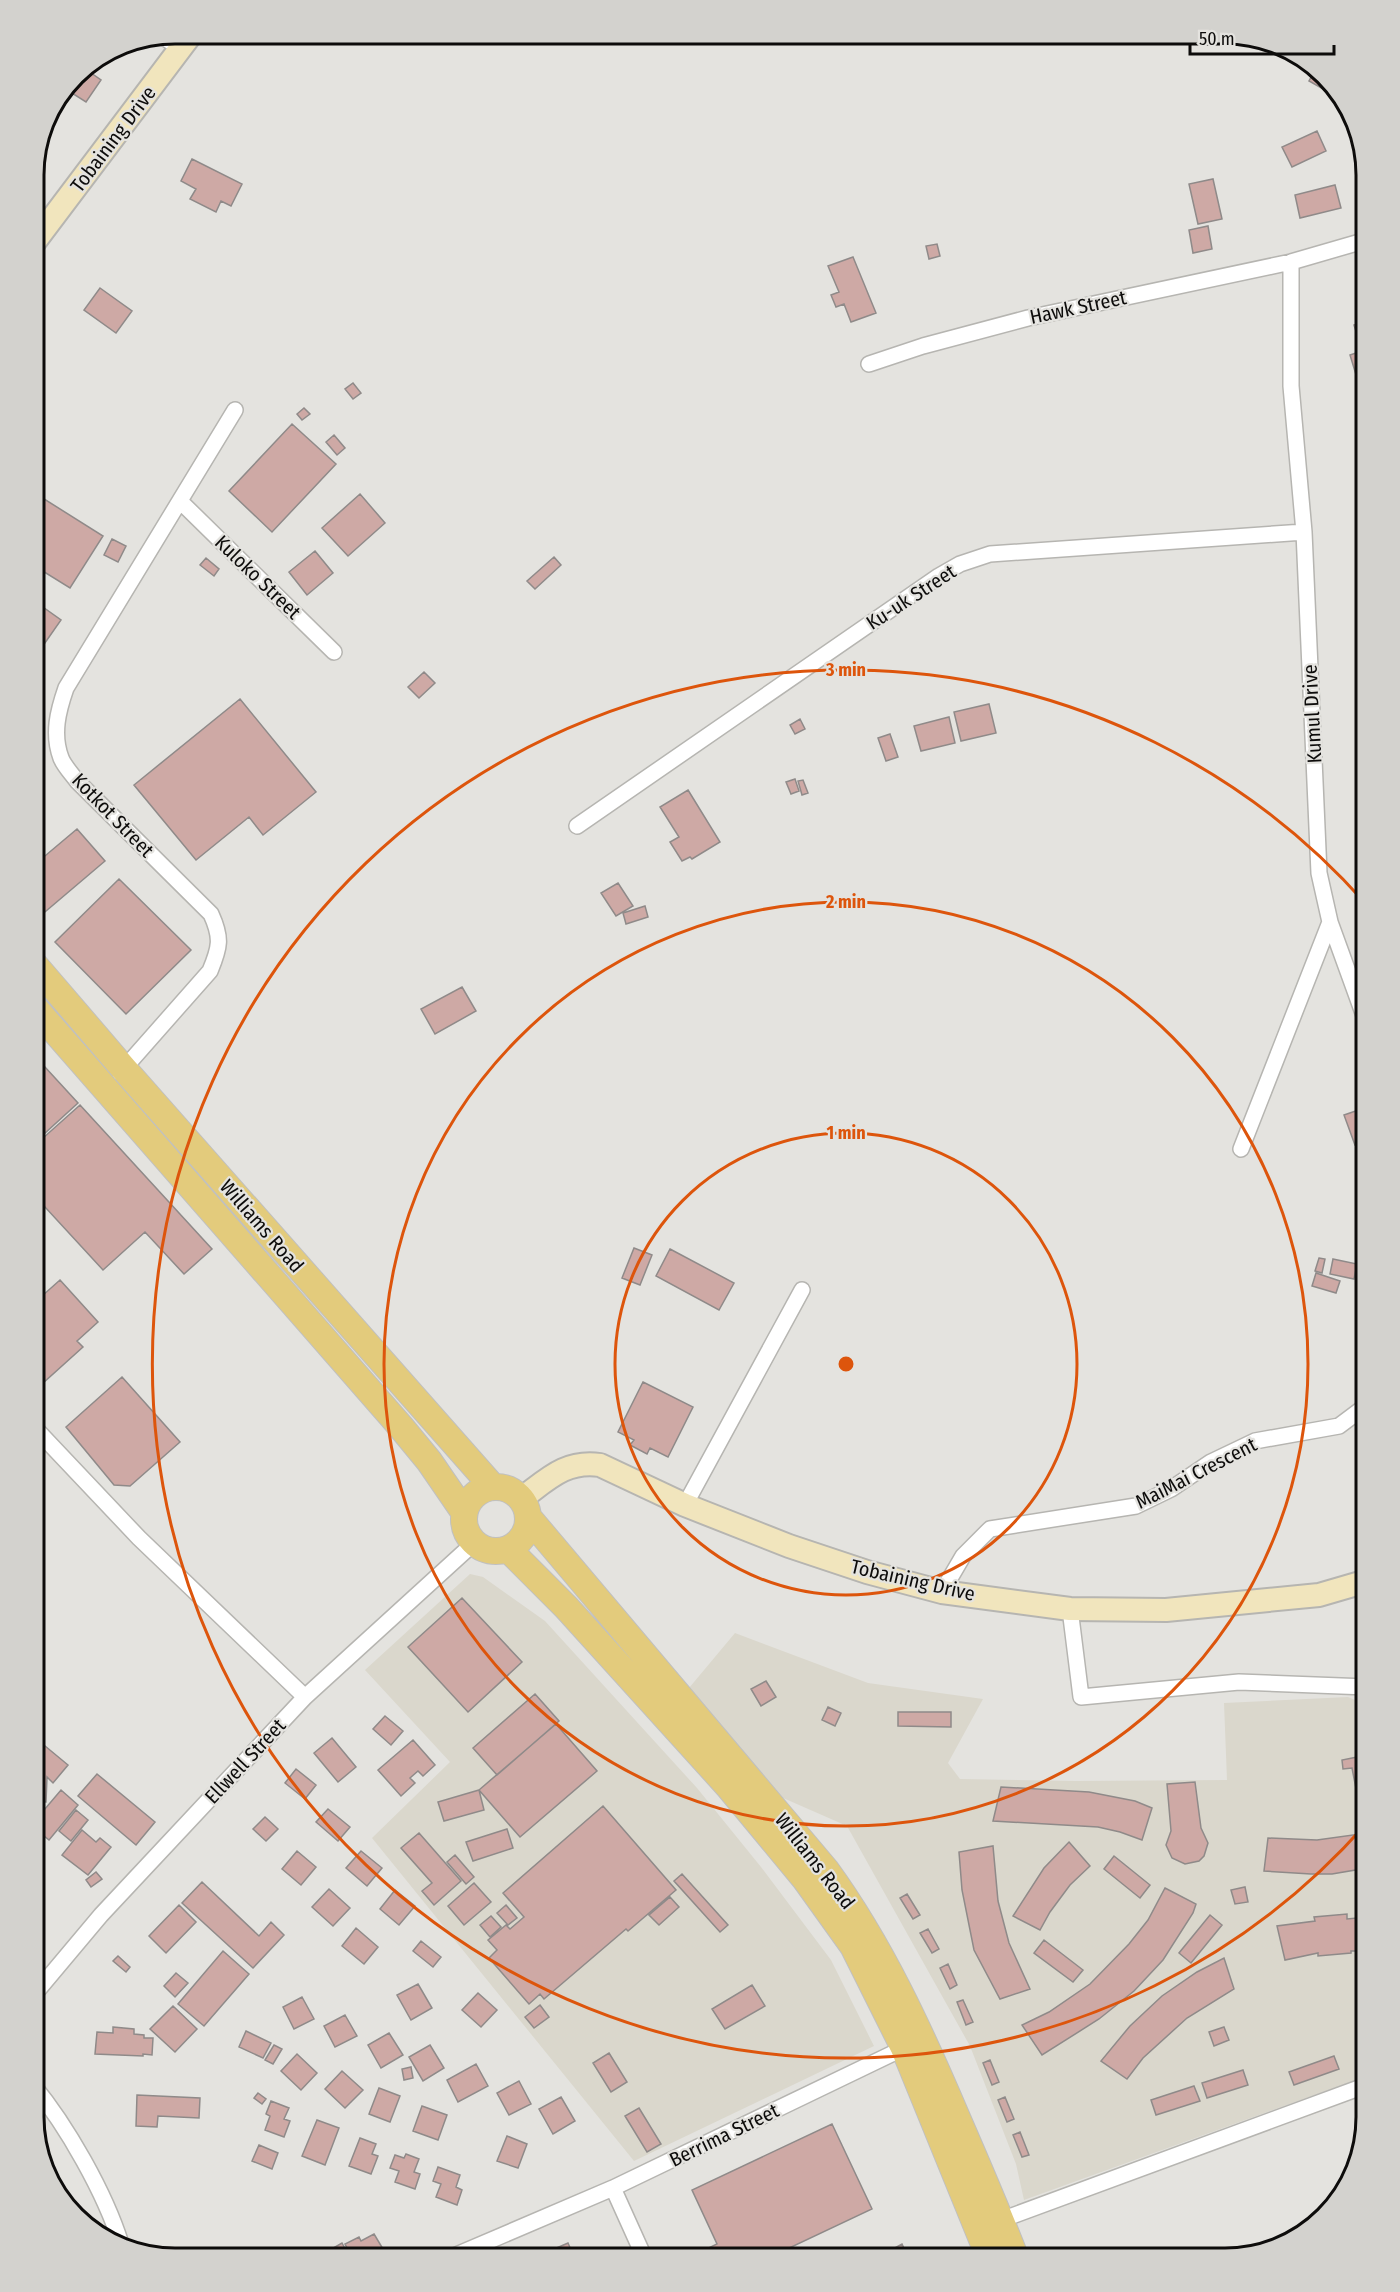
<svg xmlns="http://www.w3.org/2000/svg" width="1400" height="2292" font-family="'Fira Sans Condensed',sans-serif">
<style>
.built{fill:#dad7cc}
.building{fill:#cea9a5;stroke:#8f8a89;stroke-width:1.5}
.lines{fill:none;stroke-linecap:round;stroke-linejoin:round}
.street-casing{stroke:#b6b5b1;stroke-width:18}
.secondary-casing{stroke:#b6b5b1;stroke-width:26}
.primary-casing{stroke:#c0c0c0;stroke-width:28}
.street{stroke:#fff;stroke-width:15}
.secondary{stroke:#f1e5bd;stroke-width:22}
.primary{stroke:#e3cb7c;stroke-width:26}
.ring{fill:none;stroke:#dd550c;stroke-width:3}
.labels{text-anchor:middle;stroke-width:4.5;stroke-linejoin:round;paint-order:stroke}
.street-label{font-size:20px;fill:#0d0c0b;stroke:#e4e3df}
.rim{fill:none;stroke:#0d0c0b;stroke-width:3}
.centre{fill:#dd550c;stroke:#e4e3df;stroke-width:3}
.ring-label{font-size:18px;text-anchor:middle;font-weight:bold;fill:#dd550c;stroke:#e4e3df;stroke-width:4.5;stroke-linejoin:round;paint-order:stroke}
</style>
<rect width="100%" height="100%" fill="#e4e3df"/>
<path class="built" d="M470,1574L483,1577L545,1621L697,1788L761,1867L831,1960L874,2046L634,2161L372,1838L450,1762L365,1670Z
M735,1633L868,1683L983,1699L948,1763L960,1779L1076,1781L1227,1780L1224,1703L1348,1697L1367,1705V2076L1024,2200L1016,2164L970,2046L847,1826L774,1794L689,1688Z"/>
<path class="building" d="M84,68L101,80L86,102L72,93L68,99L61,95L75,74Z
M1315,70L1326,82L1323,89L1309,81Z
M1317,131L1326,151L1292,167L1282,147Z
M192,159L242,184L231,206L221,201L216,212L190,199L196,189L181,181Z
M1364,161L1367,175V195L1356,164Z
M1213,179L1222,219L1198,224L1189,184Z
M1335,185L1341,208L1300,218L1295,195Z
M1208,226L1212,249L1193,253L1189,230Z
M937,244L940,256L929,259L926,246Z
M853,257L876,313L851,322L844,304L836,307L831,295L839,292L828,266Z
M100,288L132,311L116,333L84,310Z
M1367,321V376L1357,378L1350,355L1362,351L1354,325Z
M353,383L361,393L353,399L345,389Z
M304,408L310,414L302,420L297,414Z
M292,424L336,464L272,532L229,491Z
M334,435L345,448L337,455L326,442Z
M33,492L103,536L70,588L33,565Z
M360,494L385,523L348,556L322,528Z
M112,539L126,546L118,562L104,555Z
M315,551L333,573L307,595L289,572Z
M554,557L561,565L535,589L527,581Z
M206,558L219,569L214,576L200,565Z
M33,600L61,620L33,660Z
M424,672L435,683L419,698L408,687Z
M240,699L316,792L263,835L249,817L196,860L134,785Z
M989,704L996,733L961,741L954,712Z
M949,717L955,743L921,751L914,726Z
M800,719L805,729L795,734L790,725Z
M890,734L898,757L886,761L878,738Z
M795,779L799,791L791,794L786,782Z
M803,780L808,793L802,795L798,781Z
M688,790L720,842L692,859L690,857L682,861L670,842L679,837L660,807Z
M77,829L105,861L39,917L33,910V866Z
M119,879L191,950L126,1014L55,942Z
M618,883L633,906L616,916L601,893Z
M645,906L648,917L626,924L623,913Z
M462,987L476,1011L435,1034L421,1009Z
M33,1054L78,1103L33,1144Z
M80,1105L212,1249L184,1274L145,1232L103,1270L33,1194V1147Z
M1367,1107V1141L1355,1145L1344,1115Z
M634,1248L652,1255L640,1285L622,1278Z
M670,1249L734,1283L719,1310L656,1276Z
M1319,1258L1325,1259L1322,1273L1315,1271Z
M1333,1259L1357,1264L1354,1279L1330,1274Z
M1316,1273L1340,1281L1336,1293L1312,1286Z
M60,1280L98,1322L77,1341L83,1347L33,1392V1304Z
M122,1377L180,1442L130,1486L114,1485L66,1427Z
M643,1382L693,1407L668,1457L650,1448L647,1454L630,1445L634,1440L618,1432Z
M462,1598L522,1662L468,1712L408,1647Z
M766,1681L776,1697L761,1706L751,1689Z
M535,1694L559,1721L497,1775L473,1748Z
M828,1707L841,1713L835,1726L822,1720Z
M898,1712H951V1727L898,1726Z
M385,1716L403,1731L391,1745L373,1729Z
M556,1724L597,1771L520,1837L479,1790Z
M33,1736L68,1765L53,1783L47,1777L46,1802L33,1801Z
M332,1738L356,1767L338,1782L314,1753Z
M413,1740L435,1765L423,1776L418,1771L410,1778L415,1783L401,1796L378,1770Z
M1367,1755V1803L1359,1804L1352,1768L1343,1769L1342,1760Z
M296,1769L316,1785L305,1799L285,1783Z
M97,1774L155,1822L136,1845L78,1796Z
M1195,1782L1201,1828L1208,1843L1204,1856L1199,1861L1185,1864L1172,1858L1166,1845L1171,1831L1167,1784Z
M1001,1787L1089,1792L1135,1801L1152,1808L1142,1840L1120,1832L1098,1827L993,1821Z
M61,1790L78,1805L49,1840L33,1827V1823Z
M479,1790L484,1810L444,1821L438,1802Z
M603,1806L676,1890L628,1931L626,1929L544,1999L540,1994L529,2004L489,1958L497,1950L488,1940L506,1925L510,1929L524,1917L503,1893Z
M328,1809L350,1827L338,1841L316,1822Z
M76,1810L88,1820L71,1841L59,1831Z
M265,1817L278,1829L266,1841L253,1829Z
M507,1829L513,1848L473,1861L466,1842Z
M82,1830L96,1842L100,1838L111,1847L88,1875L62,1855Z
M419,1833L461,1881L434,1905L422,1891L432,1883L401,1848Z
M1367,1833V1868L1332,1874H1311L1264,1871L1268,1838L1317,1840Z
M1069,1842L1090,1866L1070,1885L1050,1912L1040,1930L1013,1916L1044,1868Z
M993,1846L998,1901L1009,1943L1030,1989L1000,1999L974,1950L962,1890L959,1852Z
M297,1851L316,1867L301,1885L282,1869Z
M361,1851L382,1868L367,1886L346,1868Z
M455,1855L474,1877L466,1884L447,1862Z
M1114,1856L1150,1885L1140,1898L1104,1869Z
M96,1872L102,1879L91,1887L86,1880Z
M682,1874L728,1925L720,1932L674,1881Z
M202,1882L259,1936L271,1922L284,1935L253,1968L182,1903Z
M474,1883L491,1902L464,1925L448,1906Z
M1245,1887L1248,1902L1235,1904L1231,1890Z
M1165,1888L1196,1904L1193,1913L1163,1960L1134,1991L1099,2019L1042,2055L1022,2025L1049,2012L1090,1984L1129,1944L1148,1920Z
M329,1889L350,1908L333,1926L312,1907Z
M395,1890L415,1906L399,1925L380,1909Z
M907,1894L920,1915L913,1919L900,1898Z
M670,1897L679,1907L659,1925L649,1915Z
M179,1905L196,1922L166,1953L149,1936Z
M506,1905L517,1918L508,1925L497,1913Z
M1347,1914V1919L1367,1917V1951H1351V1953L1318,1956V1953L1285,1960L1277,1926L1315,1921L1314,1917Z
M1210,1915L1222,1925L1191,1963L1179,1953Z
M491,1916L501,1927L490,1937L480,1925Z
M356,1928L378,1947L364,1964L342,1946Z
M928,1929L939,1949L932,1953L920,1933Z
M1044,1940L1083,1970L1073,1982L1034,1953Z
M421,1941L441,1957L433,1967L413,1951Z
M223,1951L249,1974L204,2026L178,2004Z
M118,1956L130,1967L126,1972L113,1961Z
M1224,1958L1234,1989L1187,2018L1143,2058L1127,2079L1101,2061L1130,2026L1162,1996L1197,1972Z
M948,1964L957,1985L950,1989L940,1968Z
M176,1973L188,1983L175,1997L164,1986Z
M418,1984L432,2008L411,2020L397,1995Z
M752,1985L765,2006L725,2029L712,2009Z
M478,1993L497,2010L481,2027L462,2010Z
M302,1997L314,2019L294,2029L283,2007Z
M963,2000L973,2022L966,2025L957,2002Z
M540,2005L549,2017L534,2028L525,2017Z
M173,2006L197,2029L175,2052L150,2029Z
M345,2015L357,2036L335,2047L324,2026Z
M113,2027L134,2029V2034L144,2035V2038H153L152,2055L143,2054V2056L95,2054L97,2032L113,2033Z
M1224,2027L1229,2040L1214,2046L1209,2032Z
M246,2031L271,2043L263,2058L239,2047Z
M389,2033L403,2055L381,2068L368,2045Z
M274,2045L282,2049L273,2064L265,2060Z
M430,2045L444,2068L423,2081L409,2057Z
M609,2053L627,2082L611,2092L593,2063Z
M297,2054L317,2073L301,2090L281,2071Z
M1334,2056L1339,2069L1294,2085L1289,2072Z
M990,2060L999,2082L992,2085L983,2063Z
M476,2064L488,2086L458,2102L447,2080Z
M411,2067L413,2078L404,2080L402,2069Z
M1243,2070L1248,2085L1207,2098L1202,2083Z
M342,2071L363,2090L345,2108L325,2089Z
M519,2081L531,2104L509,2115L497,2093Z
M1194,2086L1200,2101L1156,2115L1151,2100Z
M379,2088L400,2096L390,2122L369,2114Z
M258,2093L266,2099L262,2104L254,2098Z
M137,2095L200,2098L199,2118L158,2116L157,2127L136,2126Z
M561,2097L575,2121L553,2134L539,2109Z
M1005,2097L1014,2119L1007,2122L998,2100Z
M271,2101L289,2108L284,2119L290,2121L284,2137L265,2130L270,2116L266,2114Z
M422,2106L447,2115L438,2140L413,2131Z
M639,2108L661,2144L647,2152L625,2116Z
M317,2120L339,2128L325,2165L302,2156Z
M832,2124L872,2209L766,2259H698L696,2254L717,2244L692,2190Z
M1020,2132L1029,2155L1022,2157L1013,2135Z
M507,2136L527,2144L518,2168L497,2161Z
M360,2138L376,2144L372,2154L378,2156L371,2174L349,2166Z
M259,2145L278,2153L272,2169L252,2161Z
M406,2154L419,2159L414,2172L420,2174L415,2189L395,2182L399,2171L390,2168L395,2155L404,2158Z
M438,2167L460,2175L456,2187L462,2190L457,2205L436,2197L441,2184L433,2181Z
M374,2234L383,2249L364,2259H353L345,2244L359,2237L361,2241Z
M342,2243L349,2256L344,2259H320L319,2256Z
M568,2243L575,2259H531Z
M902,2244L909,2259H893L889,2251Z
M857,2248L862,2259H843L841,2256Z
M834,2251L837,2259H821L820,2258Z"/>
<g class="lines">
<g class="street-casing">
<path id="street" d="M162,36L181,49
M869,364L923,346L1028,318L1291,262L1367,240
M181,502L334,652
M577,826L939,576L960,564L990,554L1304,532
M1330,922L1367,1024
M120,1073L210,971C220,947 222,938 211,914L77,781C72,774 64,766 61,758C52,734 58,711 66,688L235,410
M1241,1149L1330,922L1319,873L1304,532L1291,386V262
M33,1426L139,1538L305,1697
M685,1505L802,1290
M942,1592L963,1556L990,1529L1136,1506L1171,1489L1211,1462L1255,1441L1339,1426L1367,1405
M1070,1609L1081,1697L1239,1682L1367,1687
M33,1996L101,1915L305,1697L474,1543
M33,2085C67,2126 105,2193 121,2244
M1001,2220L1367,2085
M447,2259L613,2188
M645,2259L613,2188L904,2048"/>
</g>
<g class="secondary-casing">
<path id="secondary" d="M33,244L192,33
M521,1499C547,1480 565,1460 600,1465L685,1505L789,1546L867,1572L942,1592L1070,1609L1166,1610L1319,1595L1367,1581"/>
</g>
<g class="primary-casing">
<path id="primary" d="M33,963L124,1069L493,1487
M33,1006L401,1427L429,1461L464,1512
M464 1519a32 32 0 1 1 64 0a32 32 0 1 1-64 0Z
M528,1517L826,1870C882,1947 921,2033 958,2120C978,2166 998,2212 1016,2259
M508,1549L566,1607L728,1786L805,1879L853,1946L904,2048L990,2259"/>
</g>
<use href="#street" class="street"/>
<use href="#secondary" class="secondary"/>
<use href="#primary" class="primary"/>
</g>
<g class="ring">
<circle cx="846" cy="1364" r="231"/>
<circle cx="846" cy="1364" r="462"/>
<path d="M1366 1824A694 694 0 1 1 1366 904"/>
</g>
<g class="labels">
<g class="street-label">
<text transform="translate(113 139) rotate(-53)" y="7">Tobaining Drive</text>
<text transform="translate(1078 307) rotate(-12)" y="7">Hawk Street</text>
<text transform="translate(258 577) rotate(44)" y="7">Kuloko Street</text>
<text transform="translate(911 597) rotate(-33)" y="7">Ku-uk Street</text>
<text transform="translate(1312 714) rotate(-93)" y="7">Kumul Drive</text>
<text transform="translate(113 815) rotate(46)" y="7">Kotkot Street</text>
<text transform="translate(262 1226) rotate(49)" y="7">Williams Road</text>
<text transform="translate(1196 1473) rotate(-27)" y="7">MaiMai Crescent</text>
<text transform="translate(913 1580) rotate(13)" y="7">Tobaining Drive</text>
<text transform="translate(245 1761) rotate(-47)" y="7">Ellwell Street</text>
<text transform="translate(815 1861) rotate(52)" y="7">Williams Road</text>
<text transform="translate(724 2135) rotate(-26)" y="7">Berrima Street</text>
</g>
</g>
<path d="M0 0H1400V2292H0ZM175 44H1225A131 131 0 0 1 1356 175V2117A131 131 0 0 1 1225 2248H175A131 131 0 0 1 44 2117V175A131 131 0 0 1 175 44Z" fill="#d3d2ce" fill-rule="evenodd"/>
<path class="rim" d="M175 44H1225A131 131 0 0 1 1356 175V2117A131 131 0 0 1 1225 2248H175A131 131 0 0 1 44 2117V175A131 131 0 0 1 175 44Z"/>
<circle cx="846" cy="1364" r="9" class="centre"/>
<g class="ring-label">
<text x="846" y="676">3 min</text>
<text x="846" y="908">2 min</text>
<text x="846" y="1139">1 min</text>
</g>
<path d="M1190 45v9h144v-9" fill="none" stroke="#0d0c0b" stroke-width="3"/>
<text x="1199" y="45" font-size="18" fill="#0d0c0b" stroke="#e4e3df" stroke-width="4.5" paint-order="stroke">50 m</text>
</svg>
